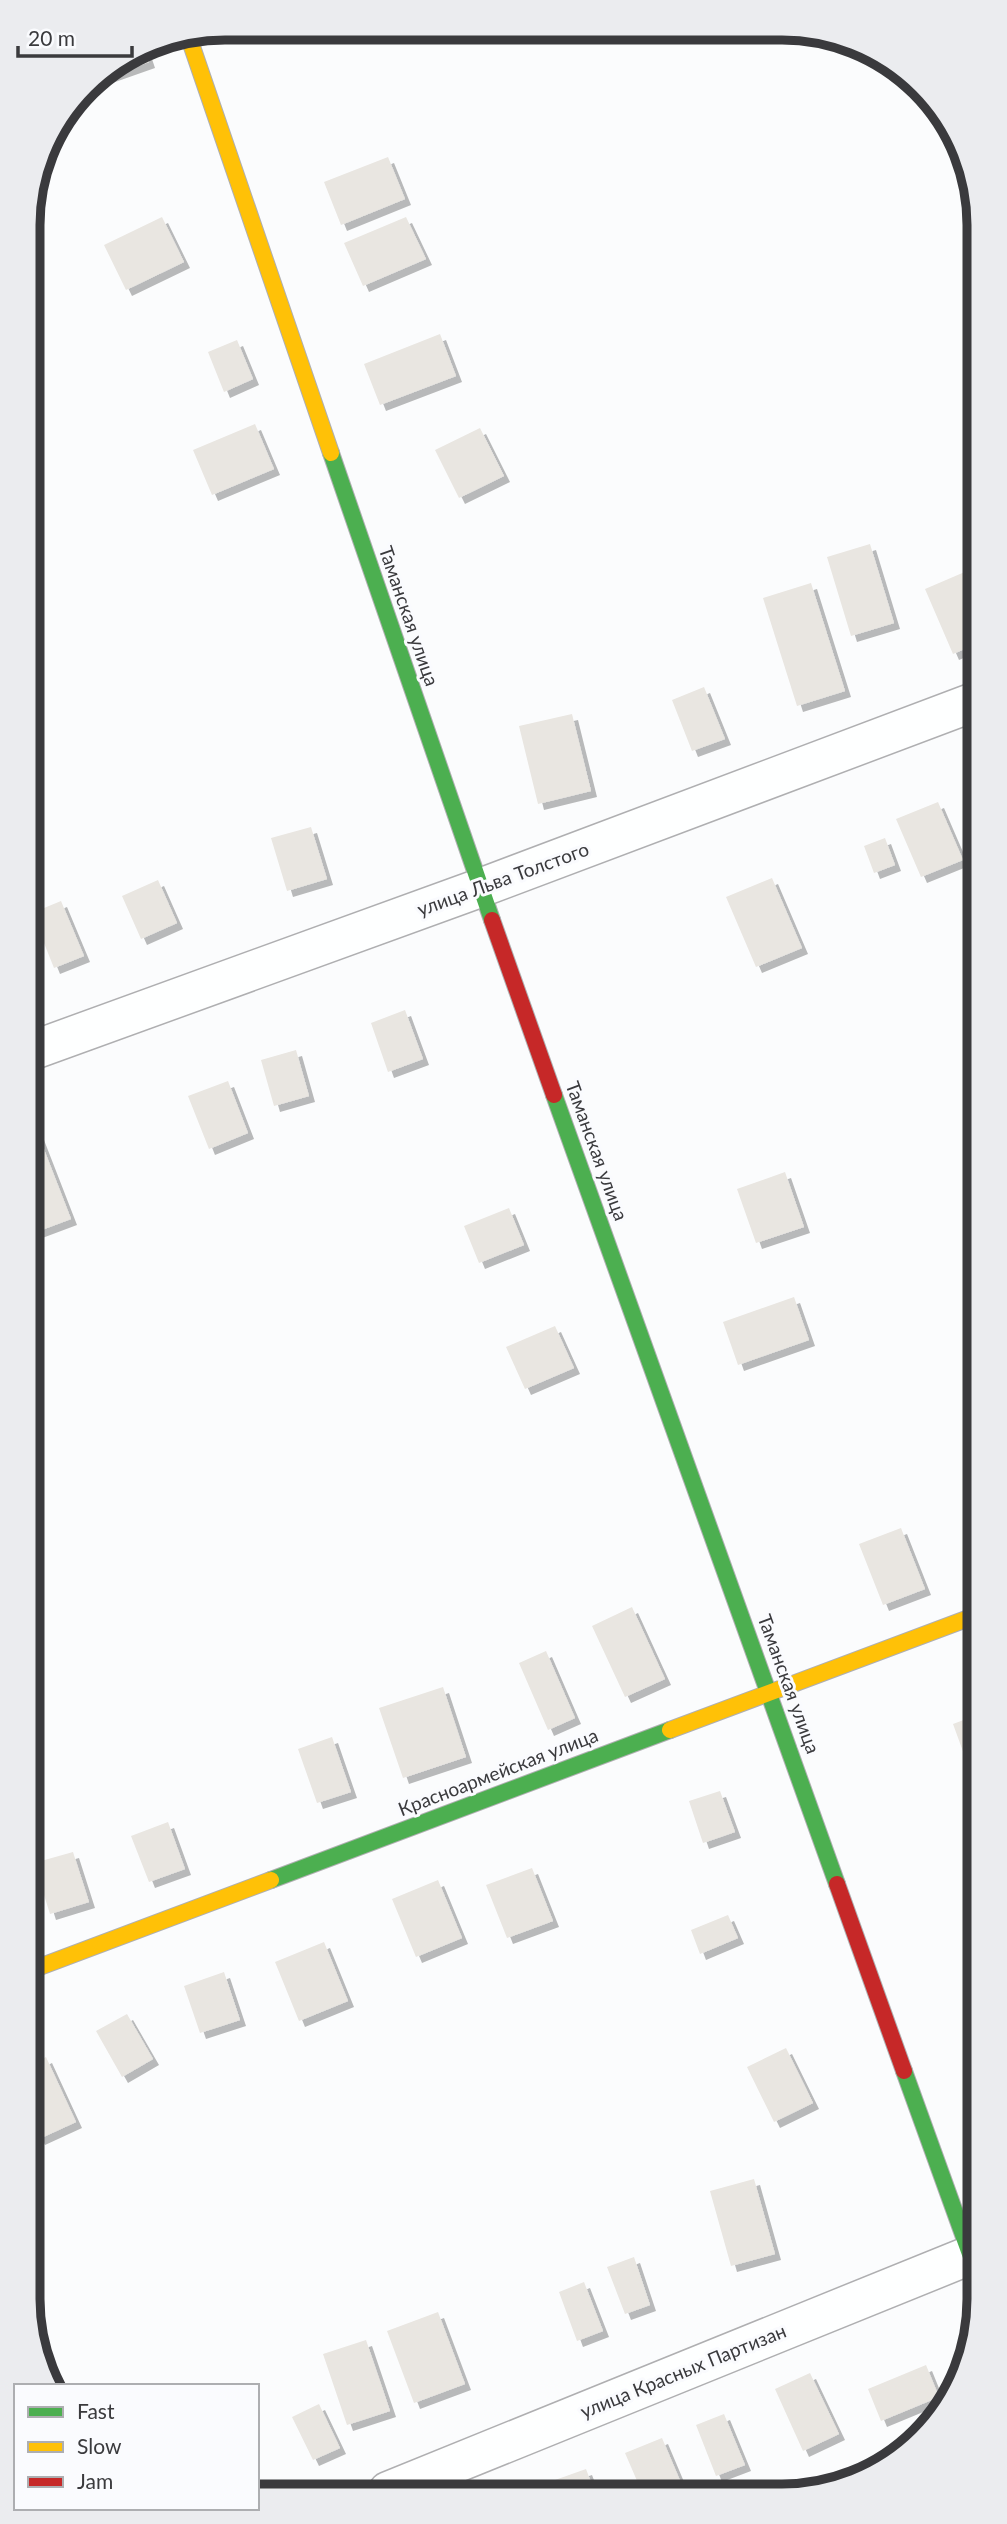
<svg xmlns="http://www.w3.org/2000/svg" width="1007" height="2524" font-family="Lato,sans-serif">
<style>
.building{fill:#e9e6e1;filter:url(#shadow)}
.lines{fill:none;stroke-linecap:round;stroke-linejoin:round}
.street-casing{stroke:#afafb1;stroke-width:41}
.fast-casing{stroke:#afafb1;stroke-width:18}
.slow-casing{stroke:#afafb1;stroke-width:18}
.jam-casing{stroke:#afafb1;stroke-width:18}
.street{stroke:#feffff;stroke-width:38}
.fast{stroke:#4caf50;stroke-width:16}
.slow{stroke:#ffc107;stroke-width:16}
.jam{stroke:#c62828;stroke-width:16}
.labels{text-anchor:middle;stroke-width:6;stroke-linejoin:round;paint-order:stroke}
.street-label{font-size:19px;fill:#3a3a3d;stroke:#fafbfe}
.rim{fill:none;stroke:#3a3a3d;stroke-width:9}
</style>
<defs>
<filter id="shadow"><feDropShadow dx="6" dy="6" stdDeviation="0" flood-color="#0004"/></filter>
</defs>
<rect width="100%" height="100%" fill="#fbfcfd"/>
<path class="building" d="M144,47L149,62L95,81V77Z
M388,157L405,199L341,225L324,182Z
M162,217L184,262L126,290L104,245Z
M406,217L426,259L363,286L344,243Z
M440,334L456,376L380,405L364,364Z
M237,340L253,379L224,392L208,352Z
M255,424L274,469L212,495L193,450Z
M480,428L504,476L459,498L435,450Z
M870,544L894,623L851,636L827,557Z
M967,571L974,588V645L953,654L925,589Z
M811,583L845,691L797,706L763,598Z
M704,687L725,739L692,751L672,700Z
M572,714L591,791L538,804L519,726Z
M938,802L963,860L921,877L896,819Z
M311,827L327,879L287,891L271,838Z
M885,838L895,865L874,873L864,846Z
M772,878L802,948L756,967L726,897Z
M158,880L177,923L141,939L122,896Z
M61,901L84,956L54,968L32,913Z
M405,1010L423,1059L388,1072L371,1023Z
M296,1050L309,1096L274,1106L261,1060Z
M228,1081L248,1133L209,1149L188,1096Z
M38,1134L71,1219L31,1234V1137Z
M785,1172L804,1227L756,1243L737,1189Z
M509,1208L524,1245L479,1263L464,1226Z
M794,1297L809,1340L738,1365L723,1322Z
M555,1326L574,1368L525,1389L506,1347Z
M901,1528L925,1589L883,1605L859,1544Z
M632,1607L665,1679L625,1697L592,1626Z
M546,1651L575,1718L548,1730L519,1663Z
M443,1687L466,1757L403,1778L379,1708Z
M977,1715V1778L973,1779L953,1724Z
M332,1737L351,1792L317,1803L298,1749Z
M720,1791L735,1832L703,1843L689,1801Z
M168,1822L185,1869L149,1882L131,1836Z
M73,1852L89,1902L50,1914L34,1863Z
M532,1868L553,1921L507,1938L486,1885Z
M438,1880L462,1938L416,1957L392,1899Z
M977,1914V1934L970,1917Z
M728,1915L738,1938L700,1954L691,1930Z
M324,1942L348,2001L299,2021L275,1962Z
M224,1972L240,2020L200,2033L184,1986Z
M127,2014L153,2059L122,2077L96,2031Z
M786,2048L813,2103L774,2122L747,2067Z
M46,2057L76,2122L39,2139L34,2129V2063Z
M754,2179L775,2254L731,2266L710,2191Z
M634,2257L650,2305L625,2314L607,2267Z
M584,2282L603,2331L577,2341L559,2292Z
M438,2312L465,2384L414,2403L387,2331Z
M366,2340L390,2411L347,2425L323,2354Z
M926,2365L939,2397L881,2421L868,2389Z
M810,2373L839,2434L803,2451L775,2389Z
M319,2404L340,2448L313,2460L292,2417Z
M724,2414L745,2465L716,2476L696,2425Z
M662,2438L684,2490H641L625,2453Z
M586,2469L594,2490L558,2491L555,2480Z"/>
<g class="lines">
<g class="street-casing">
<path id="street" d="M31,1051L480,888L974,702
M388,2491L978,2252"/>
</g>
<g class="fast-casing">
<path id="fast" d="M331,453L492,920
M554,1095L837,1884
M271,1880L670,1730
M904,2071L978,2276"/>
</g>
<g class="slow-casing">
<path id="slow" d="M188,35L331,453
M670,1730L977,1615
M34,1969L271,1880"/>
</g>
<g class="jam-casing">
<path id="jam" d="M492,920L554,1095
M837,1884L904,2071"/>
</g>
<use href="#street" class="street"/>
<use href="#fast" class="fast"/>
<use href="#slow" class="slow"/>
<use href="#jam" class="jam"/>
</g>
<g class="labels">
<g class="street-label">
<text transform="translate(409 616) rotate(71)" y="7">Таманская улица</text>
<text transform="translate(503 879) rotate(-20)" y="7">улица Льва Толстого</text>
<text transform="translate(597 1151) rotate(70)" y="7">Таманская улица</text>
<text transform="translate(789 1684) rotate(70)" y="7">Таманская улица</text>
<text transform="translate(498 1772) rotate(-21)" y="7">Красноармейская улица</text>
<text transform="translate(683 2371) rotate(-22)" y="7">улица Красных Партизан</text>
</g>
</g>
<path d="M0 0H1007V2524H0ZM225 40H782A185 185 0 0 1 967 225V2299A185 185 0 0 1 782 2484H225A185 185 0 0 1 40 2299V225A185 185 0 0 1 225 40Z" fill="#ebecef" fill-rule="evenodd"/>
<path class="rim" d="M225 40H782A185 185 0 0 1 967 225V2299A185 185 0 0 1 782 2484H225A185 185 0 0 1 40 2299V225A185 185 0 0 1 225 40Z"/>
<rect x="14" y="2384" width="245" height="126" fill="#fafbfe" stroke="#adaeb1" stroke-width="2"/>
<rect x="28" y="2407" width="35" height="10" fill="#4caf50" stroke="#adaeb1" stroke-width="2"/>
<text x="77" y="2419" font-size="21" fill="#3a3a3d">Fast</text>
<rect x="28" y="2442" width="35" height="10" fill="#ffc107" stroke="#adaeb1" stroke-width="2"/>
<text x="77" y="2454" font-size="21" fill="#3a3a3d">Slow</text>
<rect x="28" y="2477" width="35" height="10" fill="#c62828" stroke="#adaeb1" stroke-width="2"/>
<text x="77" y="2489" font-size="21" fill="#3a3a3d">Jam</text>
<path d="M18 46v10h114v-10" fill="none" stroke="#3a3a3d" stroke-width="3.5"/>
<text x="28" y="46" font-size="21" fill="#3a3a3d" stroke="#fafbfe" stroke-width="5" paint-order="stroke">20 m</text>
</svg>
